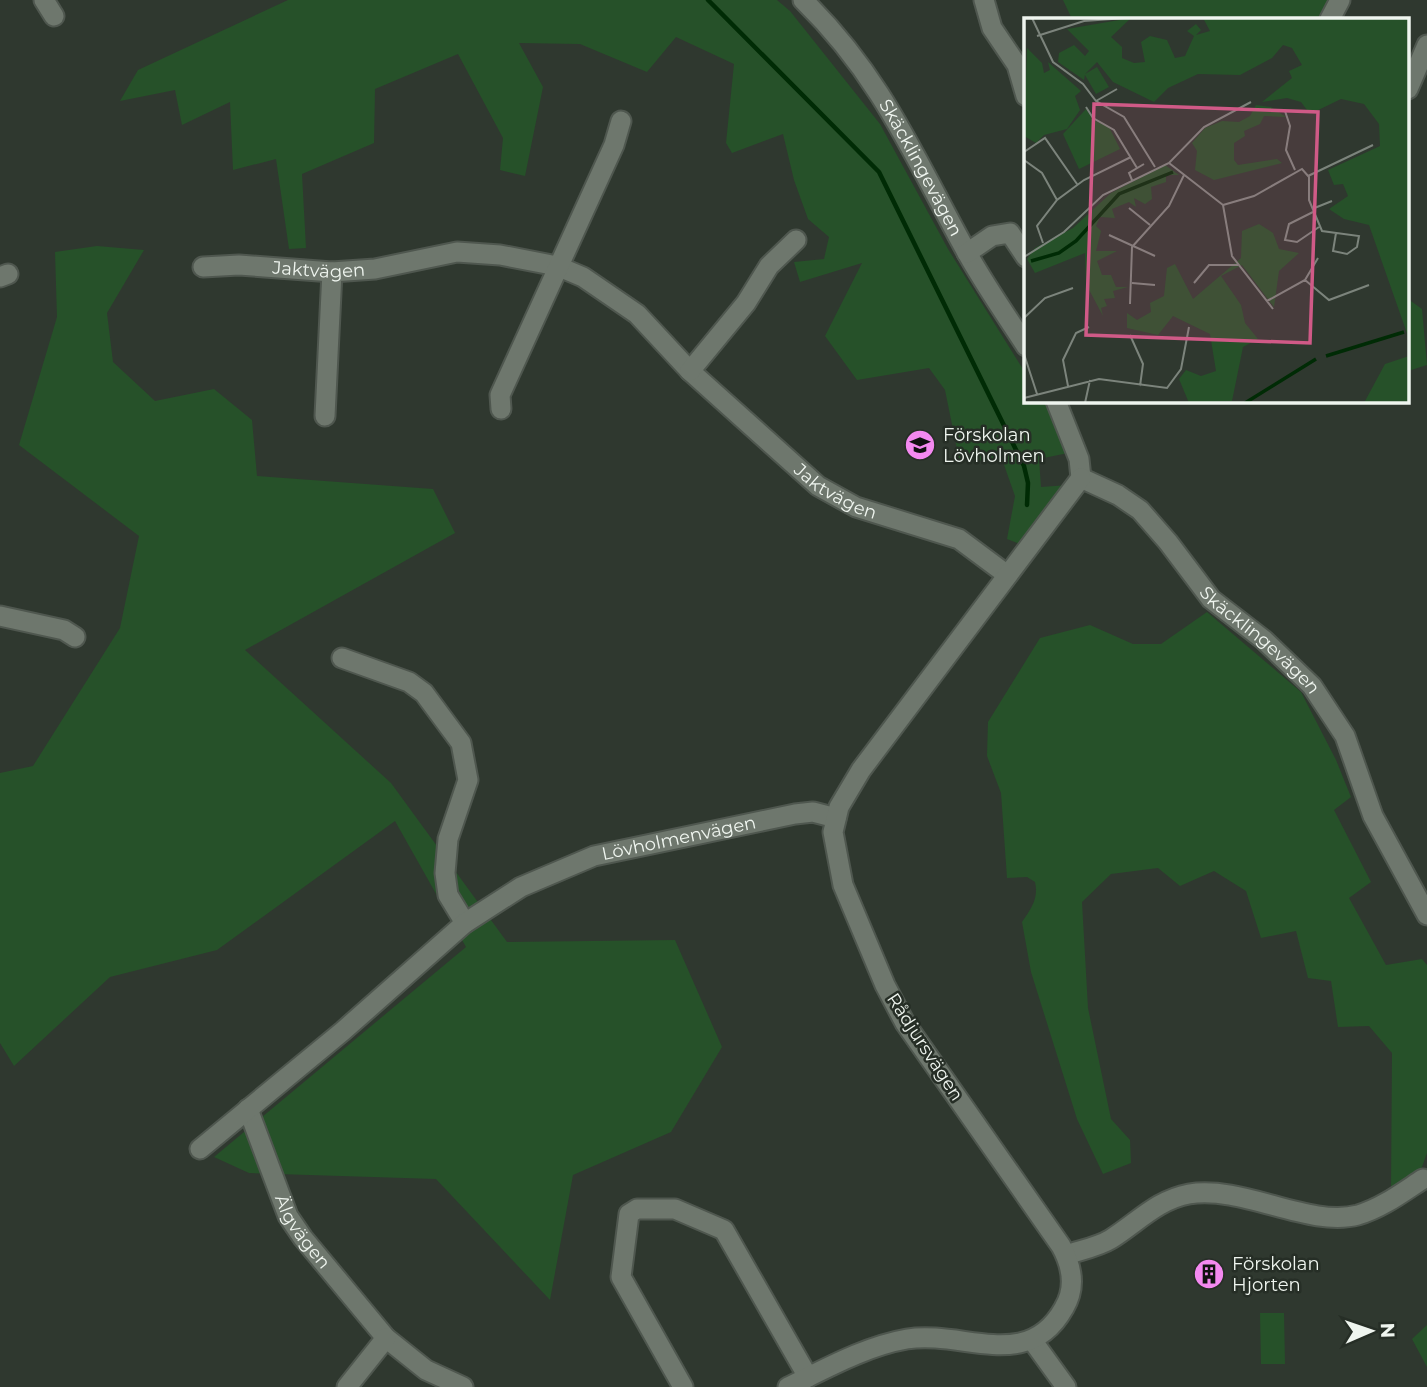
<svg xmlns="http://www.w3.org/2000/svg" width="1427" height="1387" font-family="Montserrat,sans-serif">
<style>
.green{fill:#265129}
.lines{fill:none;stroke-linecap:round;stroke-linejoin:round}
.stream{stroke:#002b05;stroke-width:4.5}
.minor-casing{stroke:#4f574f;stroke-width:23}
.minor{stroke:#6e776d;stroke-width:19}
.labels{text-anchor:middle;stroke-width:5;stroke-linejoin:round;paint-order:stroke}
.street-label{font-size:18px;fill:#eff5ef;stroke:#262e26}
.poi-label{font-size:18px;fill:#eff5ef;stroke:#262e26;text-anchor:start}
.inset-river{fill:none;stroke:#002b05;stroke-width:3.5}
.inset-road{fill:none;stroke:#7c847c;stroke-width:2}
.view{fill:#d05a87;fill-opacity:0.15;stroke:#d05a87;stroke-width:3.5}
.inset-edge{fill:none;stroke:#eff5ef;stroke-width:3.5}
</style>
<rect width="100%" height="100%" fill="#2f382f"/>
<path class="green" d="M288,0H777L790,11L880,124L948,249L1026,374V401H1043L1045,404L1068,453L1039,459L1041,487L1069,485L1023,545L1007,539L1015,496L1003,462L959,459L945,390L929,368L857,380L825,336L862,263L800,282L794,262L824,259L829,237L808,219L794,180L783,134L732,153L726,143L734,64L676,37L647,72L580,44L519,43L543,87L525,176L500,170L503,138L458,54L375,89L374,143L302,174L306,248L289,249L276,159L233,170L230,102L182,125L175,90L120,101L138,70Z
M1063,0H1331L1322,19H1072Z
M97,246L144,250L107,313L113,362L155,401L214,389L252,420L257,476L433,489L455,533L245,650L391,783L507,942L675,940L722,1047L671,1132L573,1175L550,1300L436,1179L249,1173L214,1157L466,947L395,821L217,950L110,977L14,1066L0,1043V773L33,766L120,628L139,536L19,445L57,317L55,252Z
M1408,299L1422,309L1427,365L1408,371Z
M1207,612L1301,692L1336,760L1351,797L1334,810L1371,882L1349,898L1386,965L1422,959L1427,965V1153L1419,1175L1391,1189L1392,1053L1369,1026L1338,1027L1331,981L1308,978L1296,931L1261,938L1246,891L1214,871L1180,886L1158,868L1111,874L1082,902L1088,1008L1111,1119L1130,1140L1131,1163L1103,1174L1077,1119L1031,972L1022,922C1031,909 1039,898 1035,882L1027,877L1007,878L1001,793L987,756L988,722L1040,638L1090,625L1133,644H1161Z
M1260,1313H1284L1285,1364H1261Z
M1427,1325V1367L1412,1339Z"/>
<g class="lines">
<path class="stream" d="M708,0L879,172L1024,466L1028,483L1027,505"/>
<g class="minor-casing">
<g id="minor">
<path d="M44,0L54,16"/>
<path id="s1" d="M803,0C882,77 914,157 966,251C984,284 1006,315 1026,346"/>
<path d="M984,0L992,28L1017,65L1026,96"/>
<path d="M1330,19L1340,0"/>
<path d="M1408,89L1427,45"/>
<path d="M967,253L992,236L1010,233L1026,257"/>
<path id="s2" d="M203,267L239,265L332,272L375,269L457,252L500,255L557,266L583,277L637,314L690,371L818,486L856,507L959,539L1006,574"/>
<path d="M0,277L8,274"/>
<path d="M690,371L746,303L769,266L796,240"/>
<path d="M1056,401L1079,459L1081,478"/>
<path d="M501,409L500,395L614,145L621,121"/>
<path d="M325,416L332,272"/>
<path id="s3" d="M1081,478L1118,495L1140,510L1168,542L1211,599L1264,640L1312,686L1345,736L1373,816L1427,915"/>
<path d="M0,616L64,630L75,637"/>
<path d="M342,658L409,682L424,693L461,743L468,780L448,839L445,873L448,895L465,923"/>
<path id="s4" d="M248,1109L288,1216L303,1238L386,1338L426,1370L463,1387"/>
<path id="s5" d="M200,1149L343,1031L465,923L521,887L594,856L795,814L813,812L836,818"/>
<path d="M1066,1255C1081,1250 1098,1247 1111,1239C1138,1222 1157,1200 1189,1194C1243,1185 1309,1228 1358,1215C1382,1208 1403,1192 1423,1179"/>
<path d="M1032,1340L1066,1387"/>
<path d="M347,1387L386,1338"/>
<path d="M683,1387L621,1277L629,1214L637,1209H675L724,1230L808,1377"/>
<path d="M788,1387C825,1369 866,1346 907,1339C964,1330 1028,1373 1064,1308C1076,1288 1072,1266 1061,1246L905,1023L885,985L843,885L833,832L839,807L861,770L1081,478"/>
</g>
</g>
<use href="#minor" class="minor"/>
</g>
<defs>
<g id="school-disc" transform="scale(1.575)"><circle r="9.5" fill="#f489f0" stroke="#262e26"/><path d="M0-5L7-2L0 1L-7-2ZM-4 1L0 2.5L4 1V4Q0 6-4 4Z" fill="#111"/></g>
<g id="building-disc" transform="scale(1.575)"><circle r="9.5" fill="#f489f0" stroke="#262e26"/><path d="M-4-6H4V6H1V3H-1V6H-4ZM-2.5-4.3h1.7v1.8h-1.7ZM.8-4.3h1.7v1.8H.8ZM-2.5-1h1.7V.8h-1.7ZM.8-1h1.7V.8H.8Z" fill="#111"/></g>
</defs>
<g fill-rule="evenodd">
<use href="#school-disc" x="920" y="445"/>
<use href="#building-disc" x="1209" y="1274"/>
</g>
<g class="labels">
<g class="street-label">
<text dy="6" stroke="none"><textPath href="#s1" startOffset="206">Skäcklingevägen</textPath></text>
<text dy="6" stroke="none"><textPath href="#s2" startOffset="116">Jaktvägen</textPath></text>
<text dy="6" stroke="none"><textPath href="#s2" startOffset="719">Jaktvägen</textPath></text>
<text dy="6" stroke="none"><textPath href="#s3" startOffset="245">Skäcklingevägen</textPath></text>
<text dy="6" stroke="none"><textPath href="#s5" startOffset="581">Lövholmenvägen</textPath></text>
<text transform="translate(925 1047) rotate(57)" y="6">Rådjursvägen</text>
<text dy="6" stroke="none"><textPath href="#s4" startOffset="135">Älgvägen</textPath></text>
</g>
<g class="poi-label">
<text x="943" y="441">Förskolan<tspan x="943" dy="21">Lövholmen</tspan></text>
<text x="1232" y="1270">Förskolan<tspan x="1232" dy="21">Hjorten</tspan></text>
</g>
</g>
<g transform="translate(1024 18)">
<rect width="385" height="385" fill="#2f382f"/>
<path d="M107,0L87,19L98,29V40L110,45L121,44L117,24L126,18L143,22L151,40L161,38L170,18L163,13L172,6L177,12L172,17L186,13L179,0H385V321L345,207L320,201L305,191L324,178L319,166L310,167L304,152L356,128L355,106L340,86L317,81L286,96L277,84L263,80L238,84L268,60L265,53L278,47L268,30L259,27L248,40L216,57L174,56L144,70L130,84L89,64L73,44L61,56L73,49L85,69L72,76L61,57L60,62L34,44L35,35L50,27L61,38L65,33L43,11ZM3,30L18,45L20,55L26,52L24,44L57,73L51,78L56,92L43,111L20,117L12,125L0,118ZM232,87L247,89L262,99L240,98L236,106L220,113L221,118L210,125V142L214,147L253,141L258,145L190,162L171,152L173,133L168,125L181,110L198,103L215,104L226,98ZM62,91L69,102L85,109L96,131L55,151L39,116ZM141,147L155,157H142V164L127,169L128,181L121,186L110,180L112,189L105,184L88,191L91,200L76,199L72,208L77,213L72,233H93L73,243L78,257H87L92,269H104L89,273L91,280L80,281L83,288L77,290L79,298L62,266L61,235L11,255L3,241L11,230L49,210L87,175ZM235,206L249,215L255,231L275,235L255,253L250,289L218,247L197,258L217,287L221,305L234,321L219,329L208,383L165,385L155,361L162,352L177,358L192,353L186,316L149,298L134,317L103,310V295L113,302L127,294L126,285L140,278L143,250L151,246L169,281L217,240L218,213ZM385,338V385H340L361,346Z" fill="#265129"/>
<path class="inset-river" d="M7,243L35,235L52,223L95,176L149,154M302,338L380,314M221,385L292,341"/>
<path class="inset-road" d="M8,0L29,44L59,66L72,83L100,99L131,149M13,18L60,3L102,0M72,83L93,71M62,89L69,100L90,112L113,150M261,93L266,108L262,132L271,152M0,134L21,120L53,166M0,142L18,155L33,182M145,145L199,187M284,158L349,127M108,162L105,155L120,146M199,187L230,178L278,151L285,159V182L298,213L335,218L333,229L323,236L309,233L312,215M199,187L208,238L249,291M105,190L126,207M288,191L308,183M289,194L265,206L261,222L273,224L295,209M85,217L131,238M19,225L13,208L33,182L60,162L107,139M0,239L40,214L79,177L145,145L180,109L227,84M281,262L305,282L345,267M108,265L131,267M170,265L185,247H214M243,283L281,262L294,240M106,286L108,229L145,188L160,157M0,300L21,280L49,270M106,317L119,346L116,368M0,336L13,376M44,368L39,342L52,315L65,309M0,380L75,361L143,370L157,351L165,309M61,385L66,362"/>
<path class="view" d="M70,86L294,94L286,325L62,317Z"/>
<rect width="385" height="385" class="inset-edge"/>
</g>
<g transform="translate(1371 1331) rotate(88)" stroke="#262e26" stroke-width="5" paint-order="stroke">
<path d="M0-5L12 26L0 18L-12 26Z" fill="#eff5ef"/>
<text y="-10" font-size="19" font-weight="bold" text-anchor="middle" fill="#eff5ef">N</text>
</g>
</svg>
